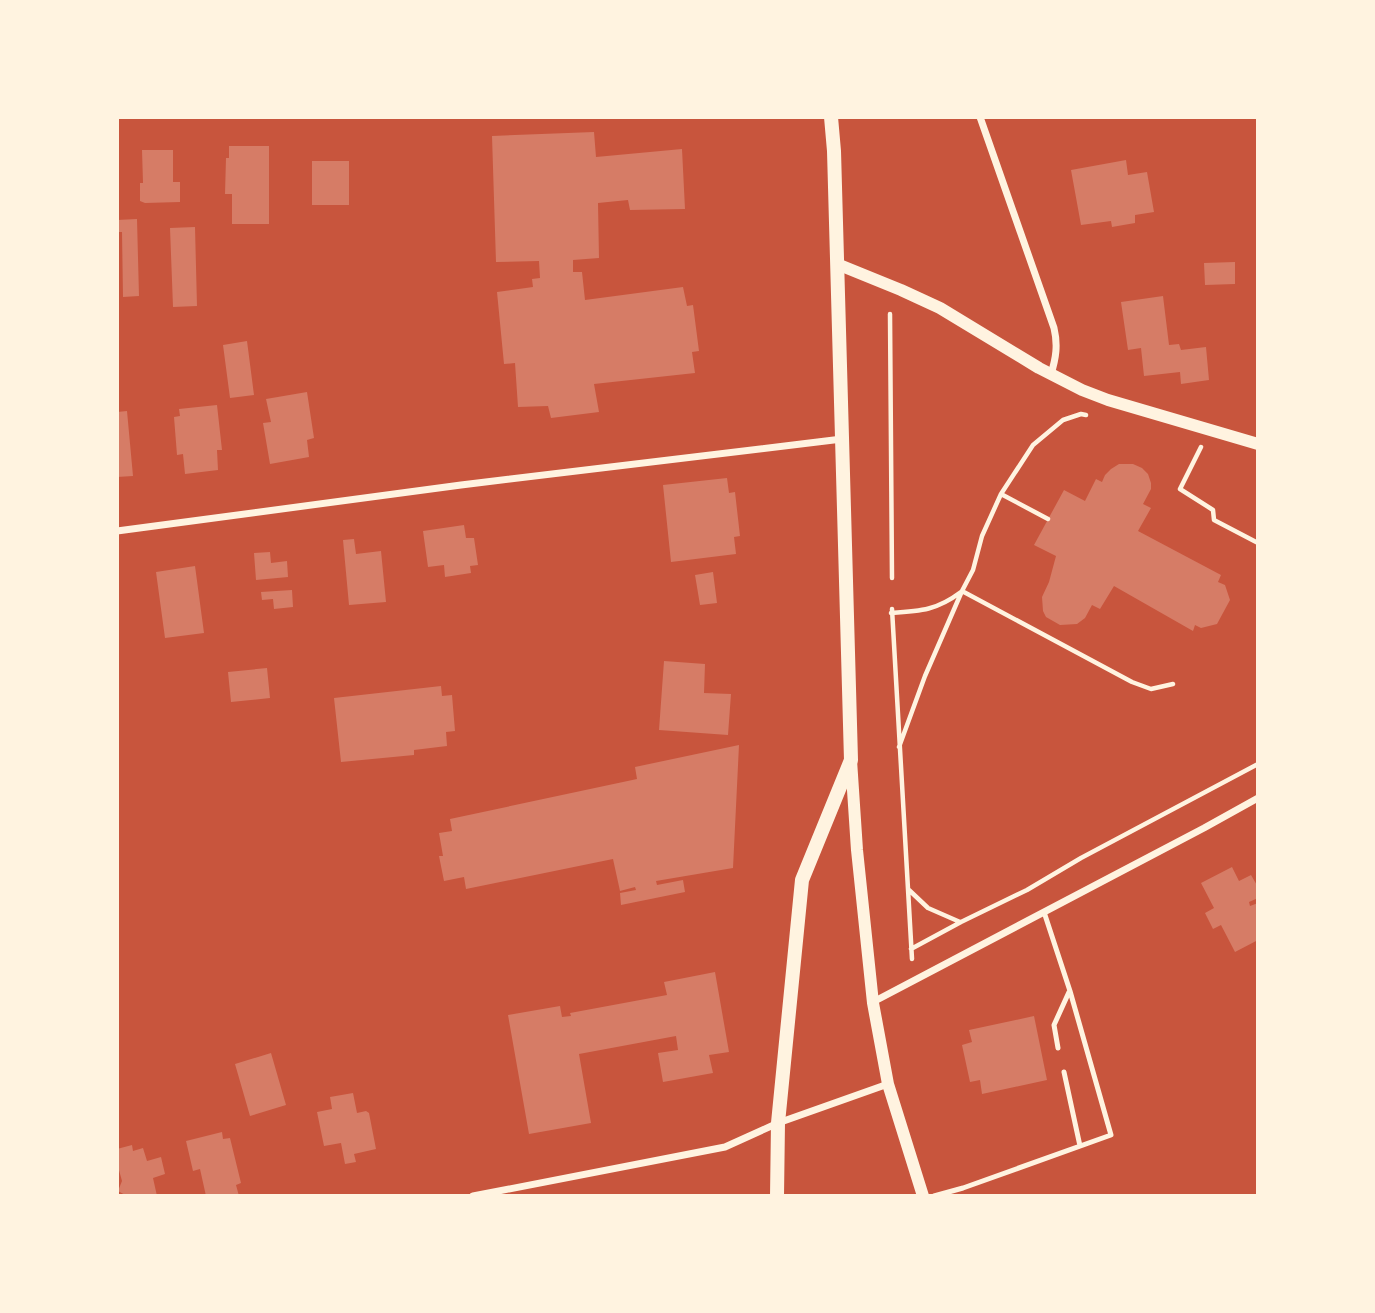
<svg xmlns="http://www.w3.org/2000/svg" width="1375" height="1313" font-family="Karla,sans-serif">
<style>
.building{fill:#d67c66}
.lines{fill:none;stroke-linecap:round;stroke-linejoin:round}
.path{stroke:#fff3e0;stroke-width:4.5}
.service{stroke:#fff3e0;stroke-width:5}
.minor{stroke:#fff3e0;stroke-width:7}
.tertiary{stroke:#fff3e0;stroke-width:12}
.secondary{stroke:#fff3e0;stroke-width:14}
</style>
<rect width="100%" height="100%" fill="#c8553d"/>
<path class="building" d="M594,132L596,157L682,149L685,209L630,210L628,200L598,203L599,258L573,260V272H582L585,300L683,287L687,306L693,305L699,351L692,352L695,373L594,384L599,412L551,418L548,406L518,407L515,363L504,364L497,292L533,287L532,279L540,278L539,261L496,262L492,136Z
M229,146H269V224H232V194H225L226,158H229Z
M142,150H173V182H180V202L145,203L140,201V183H143Z
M1126,160L1128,175L1147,172L1154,212L1135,215V223L1112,227L1111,221L1081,225L1071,170Z
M312,161H349V205H312Z
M137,219L139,296L123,297L122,232H117V220Z
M195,227L197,306L173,307L170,228Z
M1235,262V284L1205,285L1204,263Z
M1163,296L1169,345L1179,344L1181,350L1206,347L1209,380L1181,384L1180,372L1144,376L1141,348L1128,350L1121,302Z
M247,341L254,395L230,398L223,345Z
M307,392L314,438L307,440L309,457L270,464L263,423L271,422L266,399Z
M217,405L222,450H217L218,470L185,474L183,454L177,455L174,417L180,416L179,409Z
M127,411L133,476L117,477V412Z
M1119,464H1133L1142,468L1148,474L1151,483V489L1143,504L1151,508L1138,531L1221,575L1218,582L1225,585L1230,600L1217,624L1201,628L1195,625L1193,631L1114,586L1100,609L1092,605L1085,618L1077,624L1060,625L1046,617L1043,611L1042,597L1049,582L1056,556L1034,545L1064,490L1085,501L1096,479L1102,482L1105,475L1111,469Z
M727,478L729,493L735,492L740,536L734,537L736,554L671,562L663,485Z
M464,525L466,538H474L478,565L470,566L471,573L445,577L444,565L428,567L423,531Z
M354,539L356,554L381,551L386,602L349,605L343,540Z
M270,552L271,563L287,561L288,577L256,580L254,553Z
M195,566L204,633L165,638L156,572Z
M713,572L717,603L700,605L695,575Z
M292,590L293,607L274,609L273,599L262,600L261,592Z
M664,661L705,664L704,693L731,694L728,735L659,730Z
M267,668L270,698L231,702L228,672Z
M441,686L442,696L452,695L455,731L446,732L447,746L414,750V755L341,762L334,698Z
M739,745L733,868L656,881L657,885L683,880L685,892L621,905L620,893L636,890L635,887L620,891L613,859L466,889L464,877L444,881L439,856H443L439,833L452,831L450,819L637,779L635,767Z
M1232,867L1239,881L1251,875L1258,887V898L1249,902L1250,906L1258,903V940L1235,952L1221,925L1213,929L1205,913L1214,908L1201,883Z
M715,972L729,1052L709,1055L713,1073L663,1082L658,1053L678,1050L676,1036L579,1054L591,1123L529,1134L508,1015L560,1006L562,1017L571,1016L570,1013L667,995L664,982Z
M1034,1016L1047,1080L982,1094L980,1080L970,1082L962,1045L972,1042L969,1030Z
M271,1053L286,1105L250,1116L235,1064Z
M353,1093L357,1113L366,1111L369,1113L376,1149L354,1154L356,1162L345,1164L341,1143L324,1146L317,1112L332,1109L330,1097Z
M222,1132L223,1139L230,1138L241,1183L236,1185L239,1196H206L200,1169L193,1171L186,1141Z
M132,1145L133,1151L143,1148L147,1161L161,1157L165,1174L153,1178L157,1196H127L118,1191L122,1181L117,1163V1149Z"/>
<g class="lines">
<path class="path" d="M890,314L892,578
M1201,447L1180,489L1213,510L1214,520L1258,543
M1001,494L1048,519
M962,591L1132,682L1151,689L1173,684
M892,609L912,959
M891,613C922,611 937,610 961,592
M899,747L925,676L962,591L973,570L982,536L1001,494L1033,445L1063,420L1081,414L1086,415
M909,890L928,908L960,922
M911,949L961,922L1027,890L1081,858L1258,764"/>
<path class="service" d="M1058,1048L1054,1025L1069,992
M1064,1072L1080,1146
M934,1196L963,1188L1111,1135L1070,991L1044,912"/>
<path class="minor" d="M980,117L1054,328C1058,345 1056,358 1051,374
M117,531L461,485L842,439
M873,1002L1204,828L1258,798
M473,1196L725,1147L778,1123L888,1084"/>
<path class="tertiary" d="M837,264L901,290L940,308L1039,368L1082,390L1108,400L1258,444
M851,760L857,850L873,1003L888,1084L923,1196"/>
<path class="secondary" d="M777,1196L778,1123L802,880L851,760L834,151L831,117"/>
</g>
<rect width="1375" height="1313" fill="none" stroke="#fff3e0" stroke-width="238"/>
</svg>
